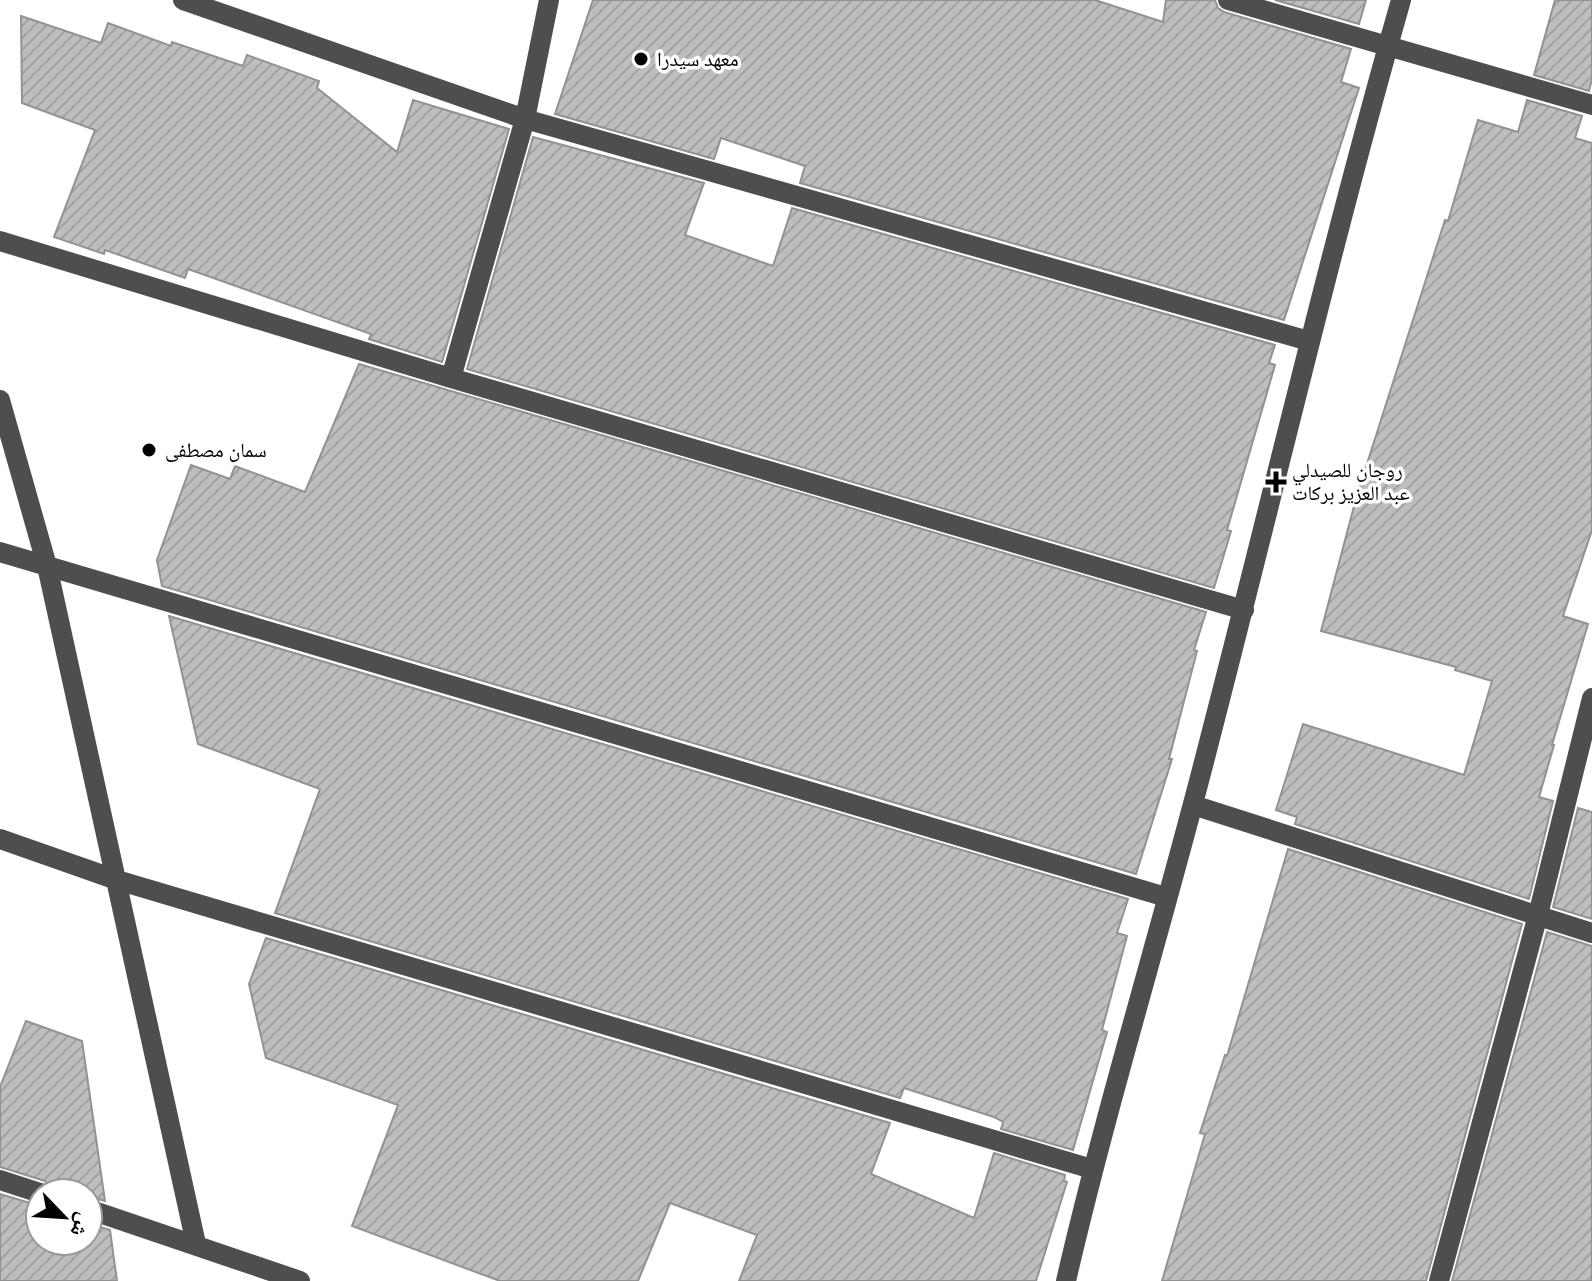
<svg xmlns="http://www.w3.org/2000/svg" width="1592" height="1281" font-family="'Fira Sans Condensed','Noto Naskh Arabic',sans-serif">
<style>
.building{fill:url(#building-hatch);stroke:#929292;stroke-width:2}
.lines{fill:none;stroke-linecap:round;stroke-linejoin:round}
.minor{stroke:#4e4e4e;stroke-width:20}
.poi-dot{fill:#000;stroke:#fff;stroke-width:3}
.labels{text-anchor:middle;stroke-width:7;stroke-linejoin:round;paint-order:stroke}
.poi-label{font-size:20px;fill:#000;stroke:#fff;text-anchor:start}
</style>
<defs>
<pattern id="building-hatch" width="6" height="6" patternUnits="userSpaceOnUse" patternTransform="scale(2)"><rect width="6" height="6" fill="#bebebe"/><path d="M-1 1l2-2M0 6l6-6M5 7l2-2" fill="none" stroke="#a2a2a2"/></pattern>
</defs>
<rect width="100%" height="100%" fill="#fff"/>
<path class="building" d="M593,0H1095L1163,22L1166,0H1215L1218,8L1224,12L1351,49L1341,82L1359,88L1284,320L800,183L805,166L721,138L714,159L555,114Z
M1275,0H1366L1359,24Z
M1555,0H1592V79L1589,91L1534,75Z
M21,16L101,43L108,23L171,46L172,42L243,66L247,55L319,81L317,88L397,152L413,100L509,129L442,362L369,339L371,334L188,269L185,278L105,250L104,254L54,237L95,130L22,103Z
M1527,100L1582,116L1575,138L1592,143V530L1563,616L1588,624L1552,745H1554L1539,797L1553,801L1529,899L1295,824L1297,817L1276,810L1303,724L1464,775L1492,681L1455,670L1456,667L1321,631L1357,495L1445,220L1448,221L1478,120L1518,132Z
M533,137L704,183L685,235L773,266L792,208L1275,345L1269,363L1275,365L1227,530L1231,531L1214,588L467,369Z
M359,364L1206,612L1194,650L1197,651L1169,759H1172L1136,874L162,586L157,560L191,465L230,479L235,466L305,492Z
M169,616L1128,899L1117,933L1127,936L1102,1030L1107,1032L1073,1150L1001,1129L1003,1122L994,1117L904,1088L900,1098L275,913L320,789L198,744Z
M1578,808L1592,812V919L1553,907Z
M1288,849L1522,924L1426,1281H1162L1205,1134L1200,1133L1225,1055L1227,1056Z
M1547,932L1592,946V1281H1452Z
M266,938L890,1123L871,1174L974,1218L994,1153L1065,1175L1064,1181L1067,1182L1036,1281H739L757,1235L670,1203L638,1281H500L352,1226L398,1105L266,1058L249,984Z
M26,1021L82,1041L105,1201L88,1196V1193H53L50,1185L45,1181L0,1167V1087Z
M0,1194L40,1206V1241H88V1223L110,1230L117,1281H0Z"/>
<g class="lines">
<path class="minor" d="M183,0L525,119L1309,341
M1228,0L1592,105
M0,241L451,378L1244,610
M451,378L525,119L549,0
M0,400L47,566L196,1244
M0,552L1166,897
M1193,805L1592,933
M0,839L117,880L1092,1169
M0,1180L40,1193
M88,1209L300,1281
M1066,1281C1107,1104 1161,930 1206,754C1271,503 1330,250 1401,0
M1439,1281L1538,915L1592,698"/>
</g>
<g class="poi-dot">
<circle cx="641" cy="59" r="8"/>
<circle cx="149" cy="450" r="8"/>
<path d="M1272 470h8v8h8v8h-8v8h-8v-8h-8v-8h8z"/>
</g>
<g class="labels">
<g class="poi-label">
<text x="657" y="66">معهد سيدرا</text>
<text x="165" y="457">سمان مصطفى</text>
<text x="1292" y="477">روجان للصيدلي<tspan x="1292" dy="23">عبد العزيز بركات</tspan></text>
</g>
</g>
<g transform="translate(64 1217) rotate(115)"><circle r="38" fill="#ffffff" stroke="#999999" stroke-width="2"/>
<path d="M0-6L14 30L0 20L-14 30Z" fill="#000000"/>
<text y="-12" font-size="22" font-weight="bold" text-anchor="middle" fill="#000000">ش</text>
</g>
</svg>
